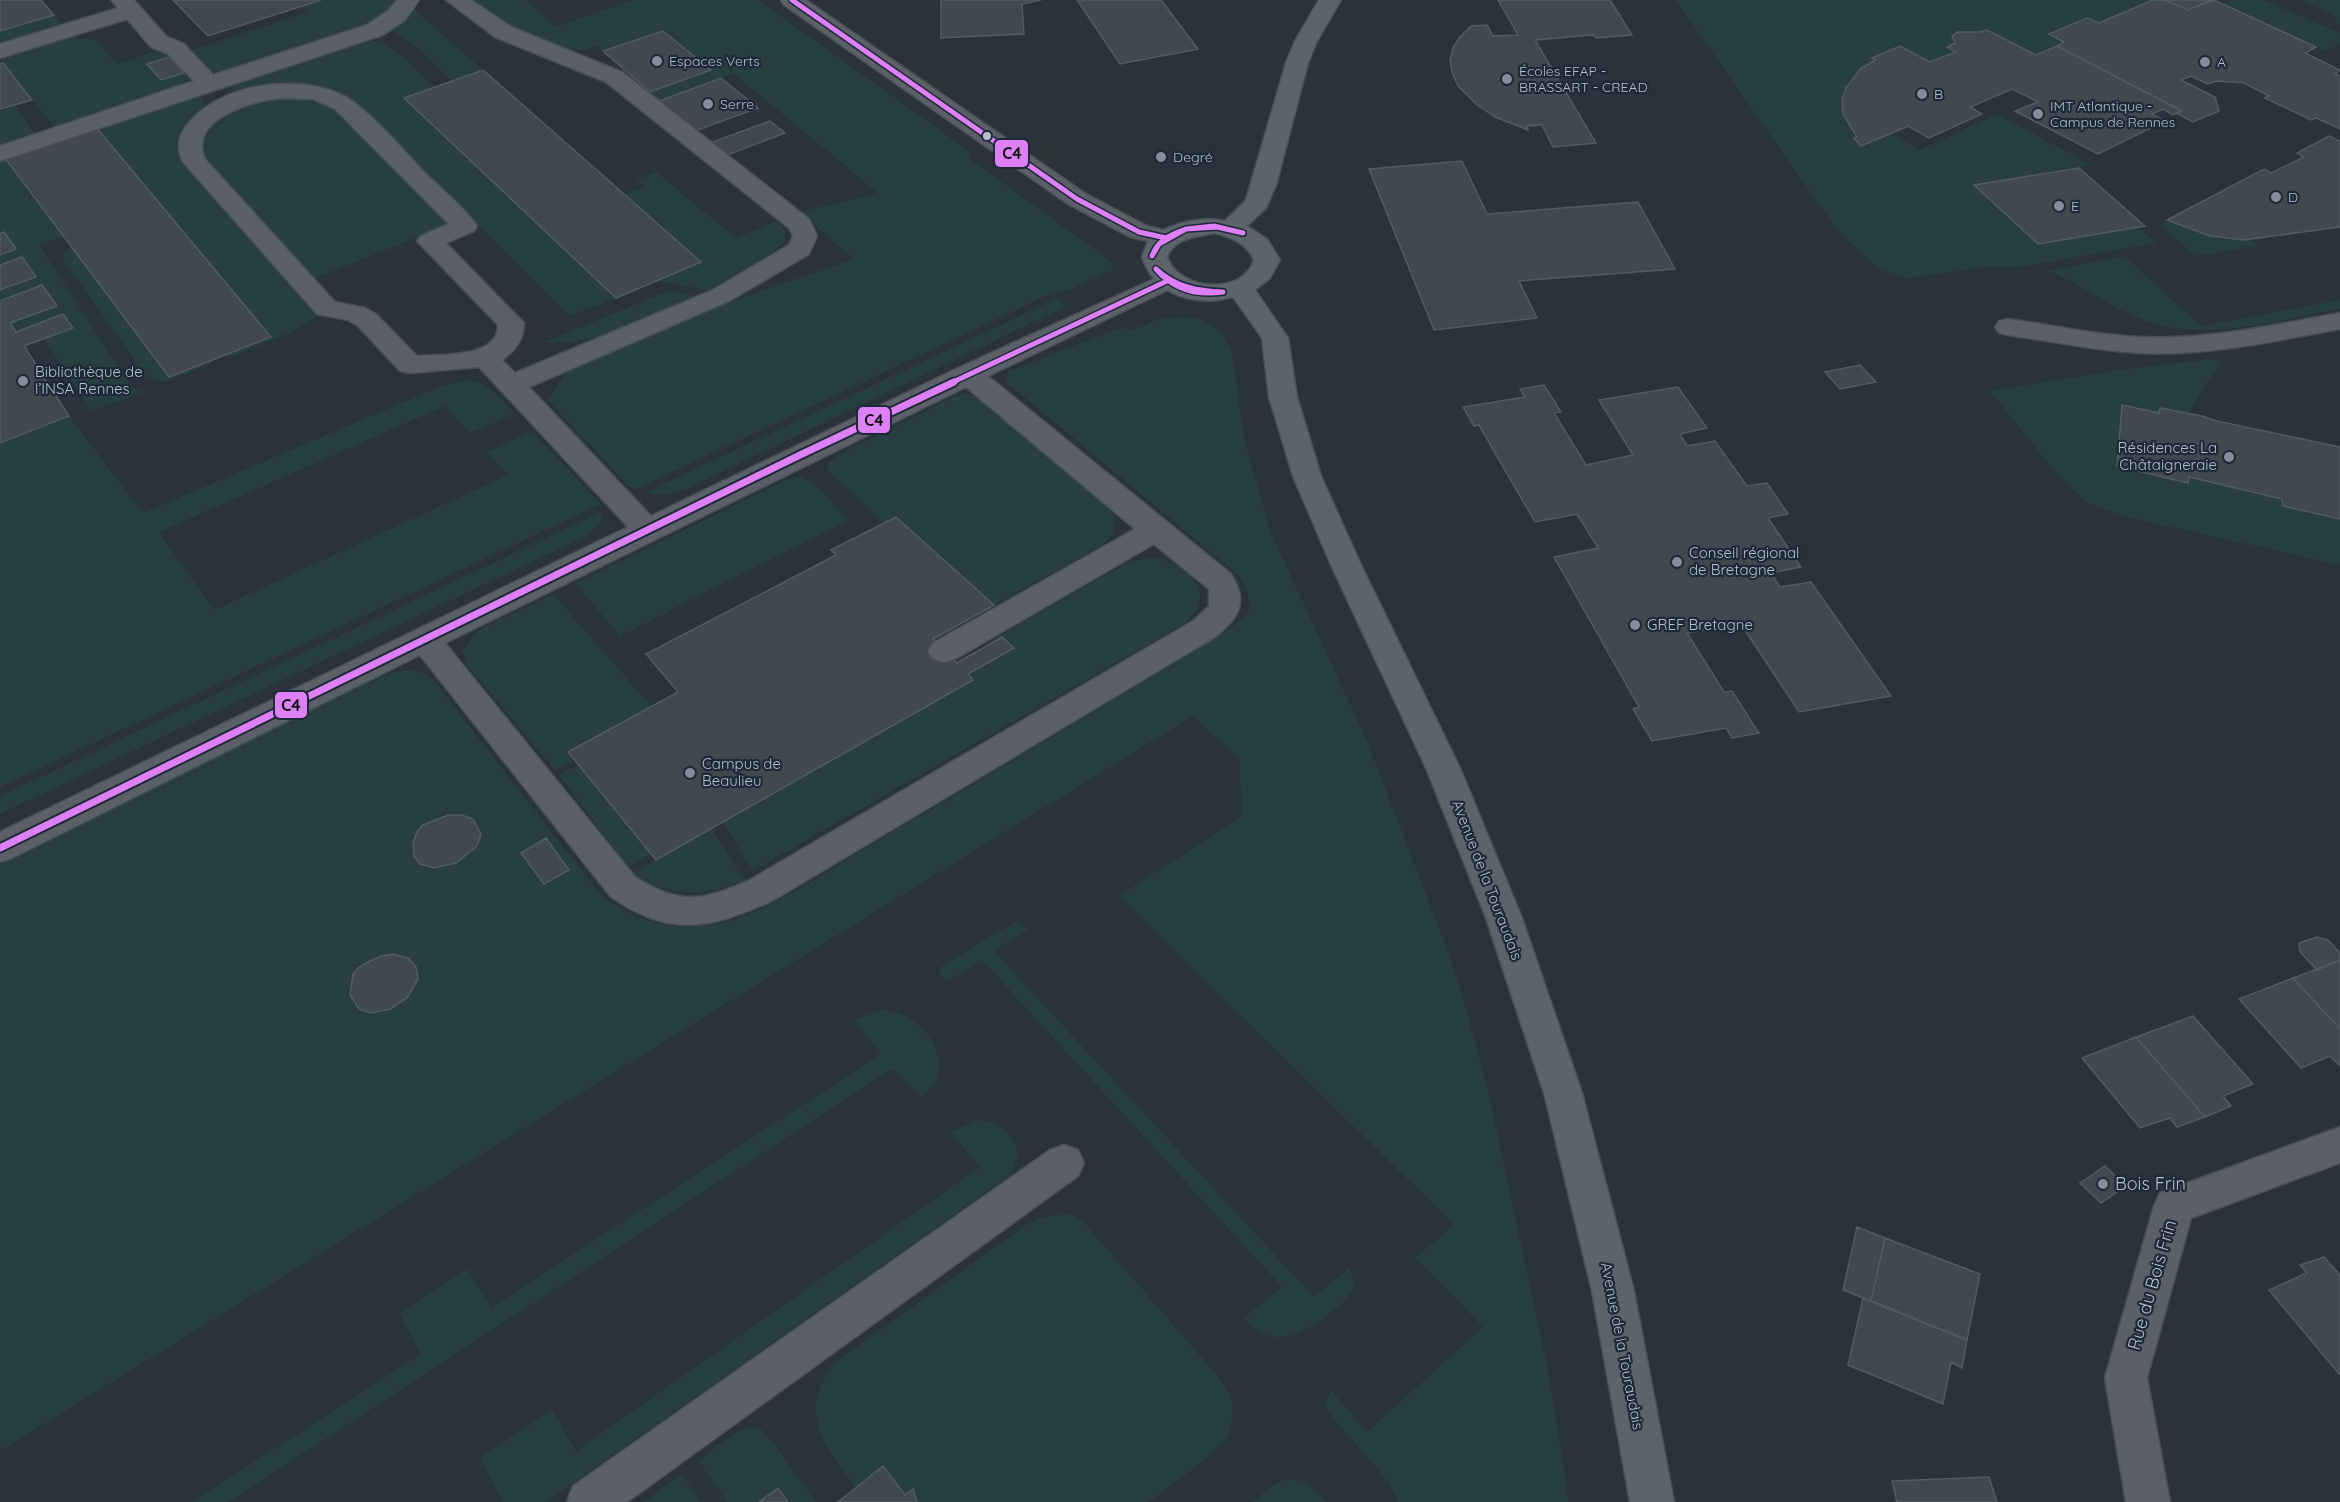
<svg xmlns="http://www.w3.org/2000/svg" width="2340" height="1502" font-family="Quicksand,sans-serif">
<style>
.green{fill:#273f41}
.building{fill:#424850;stroke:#525a62;stroke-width:1.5}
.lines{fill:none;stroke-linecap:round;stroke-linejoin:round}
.minor-casing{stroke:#494e55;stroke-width:3}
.major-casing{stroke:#484f57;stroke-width:3}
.minor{fill:#5b6068;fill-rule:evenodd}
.major{fill:#5d636a;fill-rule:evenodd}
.bus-1-far1-casing{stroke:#1d2936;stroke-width:8}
.bus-1-casing{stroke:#1d2936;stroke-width:11}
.bus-1-far1{stroke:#dd7ff5;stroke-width:5}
.bus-1{stroke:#dd7ff5;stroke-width:7}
.poi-dot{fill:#848e99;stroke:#1d2936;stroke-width:2}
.bus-dot{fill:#b5bfcb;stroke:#1d2936;stroke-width:2}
.labels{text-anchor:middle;stroke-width:4.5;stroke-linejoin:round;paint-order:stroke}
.far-poi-label{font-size:14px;fill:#b5bfcb;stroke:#1d2936;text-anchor:start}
.poi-label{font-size:15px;fill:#b5bfcb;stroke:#1d2936;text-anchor:start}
.street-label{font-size:15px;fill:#b5bfcb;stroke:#1d2936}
.near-poi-label{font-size:18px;fill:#b5bfcb;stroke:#1d2936;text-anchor:start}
.near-street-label{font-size:18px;fill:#b5bfcb;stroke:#1d2936}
.line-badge{stroke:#1d2936;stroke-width:2}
.pale-badge-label{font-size:16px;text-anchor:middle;font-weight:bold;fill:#111}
</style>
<rect width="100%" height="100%" fill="#2a323b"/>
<path class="green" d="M321,0H398L393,7L367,26L232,71H211L190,51L307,12L301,6Z
M471,0H526L555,27L634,0H758L969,151L970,159L1108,259L1112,263V270L1070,290L1052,293L636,489L628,486L548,400L568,369L717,306L854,259L799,212L878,193L734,74L659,101L650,92L710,70L663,31L603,51L598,46C555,62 506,22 471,0Z
M1676,0H2153L2099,23L2087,18L2049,34L2064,42L2036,55L1987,30L1980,32H1957L1952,37L1956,52L1930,62L1900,46L1873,58L1875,60C1870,63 1863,66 1859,70C1837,91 1840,114 1857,137L1854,138L1861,146L1890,133L1920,150L1997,114L2090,164L2079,168L1975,185L2038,244L2137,227L2156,243L2020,267H1986L1910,278L1880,270L1841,234L1822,209Z
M2231,0H2264L2340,33V44L2327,51L2316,47L2222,4Z
M2300,0H2340V24L2333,21L2337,17Z
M411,7L483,70L452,81L417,47L395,32L393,26Z
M54,15L64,26L0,46V31Z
M71,37L96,40L117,64L161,49L169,57L147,64L160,80L184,73L186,77L185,83L177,90L56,129L14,77L0,56L55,38Z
M363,40C393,39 414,68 435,87L404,98L616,298L570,316L355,102C319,78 279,88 239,92L232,89L235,82Z
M188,97H200L204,100C202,124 169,130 179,158L317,317L292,332L233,356L226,355L270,337L96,127Z
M275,97L314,98L334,108L450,224L313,279L203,154C194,115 247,104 275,97Z
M15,105L35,135L0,148V109Z
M5,158L64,236L39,245L129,383L135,389L143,392L92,411L44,339L73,328L63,314L16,332L10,323L57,305L42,285L0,301V290L36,277L22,257L0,265V255L16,249L4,232L0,233V159Z
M656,172L736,238L777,221L786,230L784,243L749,269L708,290L656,281L701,261L624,194L644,187L636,180Z
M2167,220L2210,236L2251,240L2257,246L2195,256L2161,225Z
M72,248L211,361V363L167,382L157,381L146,376L62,258L63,252Z
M2124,256L2201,326L2340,300V309C2275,320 2205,344 2141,319C2108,307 2081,283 2048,271Z
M670,290L696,296C649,316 598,347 545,342Z
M1056,299L1067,306L684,490L662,495L644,493Z
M1178,317L1194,318L1205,321L1221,333L1232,352L1245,443L1272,535L1368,743L1446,946L1467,1011L1489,1095L1548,1370L1569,1502H1398L1389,1483L1326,1409V1401L1331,1390L1367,1432L1483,1327L1415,1258L1454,1225L1119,896L1242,816L1239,759L1193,716L0,1451V862L375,679C396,670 418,663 435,682L601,895C638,923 679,934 725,922C775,909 835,866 881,839C998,770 1114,699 1231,628L1249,612L1248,592L1238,575L1006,382L1008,372L1122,327L1132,331L1155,320Z
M2212,359L2221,364L2205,385L2188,414L2160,408L2159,413L2122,405L2117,466L2187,483L2189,477L2282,499L2284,506L2340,519V565L2127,517L2087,503L2058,475L1990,391L2112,371Z
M469,380C490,383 501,399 515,414L470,433L445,406L159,532L214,610L508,475L487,452L532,431L601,504L0,787V443L69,416L143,513L441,386Z
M967,394L979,397L1106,505L1115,517L1113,535L1099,547L994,605L896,517L883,523L830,472L827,465L836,456L953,397Z
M801,477L812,482L849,520L620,636L575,583L788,479Z
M603,511C603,526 591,532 580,539L0,814V796Z
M1151,558C1172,560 1202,574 1200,600C1200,609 1191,617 1185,623L753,871L722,821L972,680L968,674L1002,637L1001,635L1130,561Z
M553,594L652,707L568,752L574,760L555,770L466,664L463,651L477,631Z
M578,765L652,854L628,867L559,775Z
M711,828L744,880C708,896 665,899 633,873Z
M1016,921L1029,928L994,951L1314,1297L1349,1268L1355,1283C1351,1298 1341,1304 1329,1314C1300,1336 1273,1351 1244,1318L1282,1287L982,960L946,982L938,972L942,966Z
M882,1010C924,1012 963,1067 921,1098L893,1068L229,1502H192L421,1354L399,1313L467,1269L492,1307L881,1054L854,1020Z
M977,1120C1007,1121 1030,1148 1009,1176L546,1502H503L480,1458L552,1410L576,1451L980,1167L950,1132Z
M1068,1214L1083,1221L1088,1227L1217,1375L1230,1396L1233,1406L1231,1429L1225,1440L1207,1458L1149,1502H917L913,1489L905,1495L883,1466L856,1488C824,1443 794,1412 837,1361L1026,1225L1043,1217Z
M755,1427L762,1430L768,1436L816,1502H788L778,1488L759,1502H727L699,1461C715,1448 734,1429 755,1427Z
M682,1474L700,1502H644Z
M1287,1479C1305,1479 1315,1489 1326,1502H1253L1271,1486Z"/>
<path class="building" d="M0,0H41L54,15L0,31Z
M173,0H321L208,36Z
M941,0H1041L1022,4L1024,34L941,38Z
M1077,0H1161L1198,49L1120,64Z
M1498,0H1610L1632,35L1596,38L1593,35L1535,40L1596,143L1553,147L1542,125L1527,126L1528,130L1495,117L1476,104L1458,86L1452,72L1450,60L1453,48L1459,38L1471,26L1487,25L1493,36L1518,35Z
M2153,0H2165L2188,10L2214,0L2316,47L2305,53L2340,70L2335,74L2340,76V129L2316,118L2311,120L2265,98L2269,96L2244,83L2217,81L2208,84L2191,76L2181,80L2215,97L2219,111L2193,122L2176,113L2182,111L2057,46L2064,42L2049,34L2087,18L2099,23Z
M2165,0H2211L2188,10Z
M1987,30L2036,55L2057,46L2182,111L2173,115L2163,109L2152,114L2161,119L2146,126L2151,128L2098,154L2015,111L2038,102L2012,89L1970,107L1982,114L1929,138L1908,126L1861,146L1854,138L1857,137L1843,114L1842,99L1846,88L1860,69L1875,60L1872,58L1900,46L1930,62L1956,52L1947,47L1955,43L1952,37L1957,32H1980Z
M663,31L711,70L650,92L603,51Z
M169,57L184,73L161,80L147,64Z
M3,63L14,77L32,100L0,109V64Z
M483,70L624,194L701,262L616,298L404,98Z
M721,78L758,108L695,131L659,101Z
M770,121L785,133L722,157L707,144Z
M96,127L271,337L169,377L5,158Z
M2329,136L2340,141V227L2244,240L2210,236L2167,220L2264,169L2271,173L2304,157L2297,153Z
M1462,161L1487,214L1638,202L1675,269L1519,281L1537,318L1434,330L1369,169Z
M2079,168L2145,226L2038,244L1974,185Z
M4,232L16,249L0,255V233Z
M22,257L36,277L0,290V265Z
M42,285L57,306L10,323L16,332L63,314L73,328L24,346L69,416L0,443V301Z
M1860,365L1876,382L1840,389L1825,372Z
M1544,385L1561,412L1554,413L1586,465L1633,455L1599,400L1678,387L1707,428L1680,434L1687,446L1715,441L1747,486L1767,483L1788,514L1768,518L1801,567L1771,573L1780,587L1811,582L1891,696L1799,712L1741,624L1687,633L1724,692L1732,691L1759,733L1732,738L1726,728L1652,741L1633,709L1639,707L1554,557L1598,548L1577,514L1535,522L1479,425L1474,426L1463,407L1525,397L1520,389Z
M2122,405L2159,413L2160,408L2202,416L2217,421L2340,447V519L2283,506L2282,499L2189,477L2188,483L2117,466Z
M896,517L994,605L933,639L957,663L1002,637L1014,648L968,674L973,680L656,860L568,752L678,692L646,654L836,555L831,550Z
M448,815H462L473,819L481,834L477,846L456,863L434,868L420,864L414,856L413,843L417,832L423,825Z
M546,838L569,870L544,884L521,853Z
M2317,937L2328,940L2340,953V960L2317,970L2300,952L2299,943Z
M393,954L408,958L416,967L418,979L407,998L390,1009L371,1013L359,1009L350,995L353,974L359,967L370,961L381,956Z
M2340,960V1029L2293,978Z
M2293,978L2340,1029V1066L2330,1056L2301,1068L2239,999Z
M2193,1016L2253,1084L2223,1096L2231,1106L2205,1117L2136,1037Z
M2136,1037L2205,1117L2177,1127L2170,1118L2140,1128L2082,1058Z
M2105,1166L2126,1186L2101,1203L2080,1183Z
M1857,1227L1885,1238L1871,1301L1843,1290Z
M1885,1238L1980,1274L1967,1340L1871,1301Z
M2324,1257L2340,1275V1375L2269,1290L2307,1273L2300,1265Z
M1863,1298L1967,1340L1962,1368L1951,1362L1943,1404L1848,1365Z
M883,1466L905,1495L913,1489L917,1502H838Z
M1989,1477L1997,1502H1897L1892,1481Z
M778,1488L788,1502H759Z"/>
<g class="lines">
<g class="minor-casing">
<path id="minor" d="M111,0H134L167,37L184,44L213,75L367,25L389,10L397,0H419L405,20L383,35L0,161V146L194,81L168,54L151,47L127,19L0,58V44L118,8Z
M446,0H471L511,27L622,72L809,219L817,236L809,254L731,300L529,387L651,516L958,368L1167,273L1176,276L1180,281L1176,286L988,376L1231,574C1249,602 1239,618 1215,637L772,901C708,929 672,938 611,897L420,655L12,858L0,862V832L628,527L479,367L410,373L400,371L358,326L348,320L317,314L183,162C177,150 177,139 185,128C216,84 293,73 340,94C364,104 406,153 426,174C443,190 464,207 477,226L474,231L446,243L524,323C524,339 515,351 502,360L515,373L713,290L789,245L793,236L789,228L606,82L495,37ZM279,98L313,99L335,109L449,224L421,236L417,241L498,325C498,359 441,354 417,356L376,314L365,308L335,302L205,159C188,119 251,102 279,98ZM966,387L1135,529L933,643L928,651L933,659L944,662L955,659L1154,544L1209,589V606L1193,621L748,881C702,901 679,905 635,877L445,643Z
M781,0H806L1086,194L1147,226L1175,233L1178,238L1175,243L1166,245L1130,237L1068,204L784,5Z
M2340,313V329C2274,341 2207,356 2140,353C2096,351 2052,341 2008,335L1999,333L1995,327L1999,321L2008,319C2052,325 2096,335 2140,337C2207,340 2274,325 2340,313Z
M2340,1127V1163L2191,1218L2147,1378L2170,1502H2126L2105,1378L2154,1206L2160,1193Z
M1064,1145L1078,1150L1084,1163L1078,1176L627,1502H567L573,1486L1050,1150Z"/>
</g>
<g class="major-casing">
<path id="major" d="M1319,0H1341L1317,41L1308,63L1276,185L1266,208L1247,226L1267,239L1280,260L1270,278L1255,290L1288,338L1297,397L1321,476L1361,565L1460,768L1522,918L1582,1093L1634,1291L1674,1502H1630L1592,1291L1544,1093L1486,918L1426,768L1331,565L1293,476L1269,397L1262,338L1233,297C1196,307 1155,296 1142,257C1144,252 1146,244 1150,240C1165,223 1204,216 1225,221L1246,200L1286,63L1295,41ZM1214,233C1232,237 1246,243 1254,260C1243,296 1179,291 1167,257C1175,238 1195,237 1214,233Z"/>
</g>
<use href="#minor" class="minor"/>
<use href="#major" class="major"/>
<g class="bus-1-far1-casing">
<path id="bus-1-far1" d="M792,0L1077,199L1139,232L1166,238
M1186,229L1214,226L1243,233
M1186,229L1217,227L1243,233
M1152,256C1158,240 1171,234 1186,229
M1152,256L1159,244L1186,229
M1156,269C1176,287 1197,291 1223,292
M1156,269C1174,290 1196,296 1223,292
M951,383L1167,281"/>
</g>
<g class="bus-1-casing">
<path id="bus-1" d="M0,848L800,455L954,382"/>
</g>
<use href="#bus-1-far1" class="bus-1-far1"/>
<use href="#bus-1" class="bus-1"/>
</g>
<g class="poi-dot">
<circle cx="657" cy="61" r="6"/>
<circle cx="2205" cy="62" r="6"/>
<circle cx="1507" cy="79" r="6"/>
<circle cx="1922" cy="94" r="6"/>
<circle cx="708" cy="104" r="6"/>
<circle cx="2038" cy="114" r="6"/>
<circle cx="1161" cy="157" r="6"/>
<circle cx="2276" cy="197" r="6"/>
<circle cx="2059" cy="206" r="6"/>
<circle cx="23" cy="381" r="6"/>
<circle cx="2229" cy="457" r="6"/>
<circle cx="1677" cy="562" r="6"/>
<circle cx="1635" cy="625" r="6"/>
<circle cx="690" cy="773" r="6"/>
<circle cx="2103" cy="1184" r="6"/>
</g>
<circle class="bus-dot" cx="987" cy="136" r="5"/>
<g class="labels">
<g class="far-poi-label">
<text x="669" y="66">Espaces Verts</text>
<text x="2217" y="67">A</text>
<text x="1519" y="76">Écoles EFAP -<tspan x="1519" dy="16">BRASSART - CREAD</tspan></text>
<text x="1934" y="99">B</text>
<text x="720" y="109">Serre</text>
<text x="2050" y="111">IMT Atlantique -<tspan x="2050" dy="16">Campus de Rennes</tspan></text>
<text x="1173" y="162">Degré</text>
<text x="2288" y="202">D</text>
<text x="2071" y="211">E</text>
</g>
<g class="poi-label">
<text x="35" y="377">Bibliothèque de<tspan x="35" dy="17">l’INSA Rennes</tspan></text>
<text x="2217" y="453" text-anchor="end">Résidences La<tspan x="2217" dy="17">Châtaigneraie</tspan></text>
<text x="1689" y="558">Conseil régional<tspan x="1689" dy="17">de Bretagne</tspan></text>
<text x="1647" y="630">GREF Bretagne</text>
<text x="702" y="769">Campus de<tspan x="702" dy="17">Beaulieu</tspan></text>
</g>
<g class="street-label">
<text transform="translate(1487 880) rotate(69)" y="5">Avenue de la Touraudais</text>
<text transform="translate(1622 1346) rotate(79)" y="5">Avenue de la Touraudais</text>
</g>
<g class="near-poi-label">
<text x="2115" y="1190">Bois Frin</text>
</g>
<g class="near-street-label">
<text transform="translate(2152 1285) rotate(-74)" y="6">Rue du Bois Frin</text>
</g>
</g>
<g class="line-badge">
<rect x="994" y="139" width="35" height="29" rx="6" fill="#dd7ff5"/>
<rect x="857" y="406" width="34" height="28" rx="6" fill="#dd7ff5"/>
<rect x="274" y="691" width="34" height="28" rx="6" fill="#dd7ff5"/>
</g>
<g class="pale-badge-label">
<text x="1012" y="159">C4</text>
<text x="874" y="426">C4</text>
<text x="291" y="711">C4</text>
</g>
</svg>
